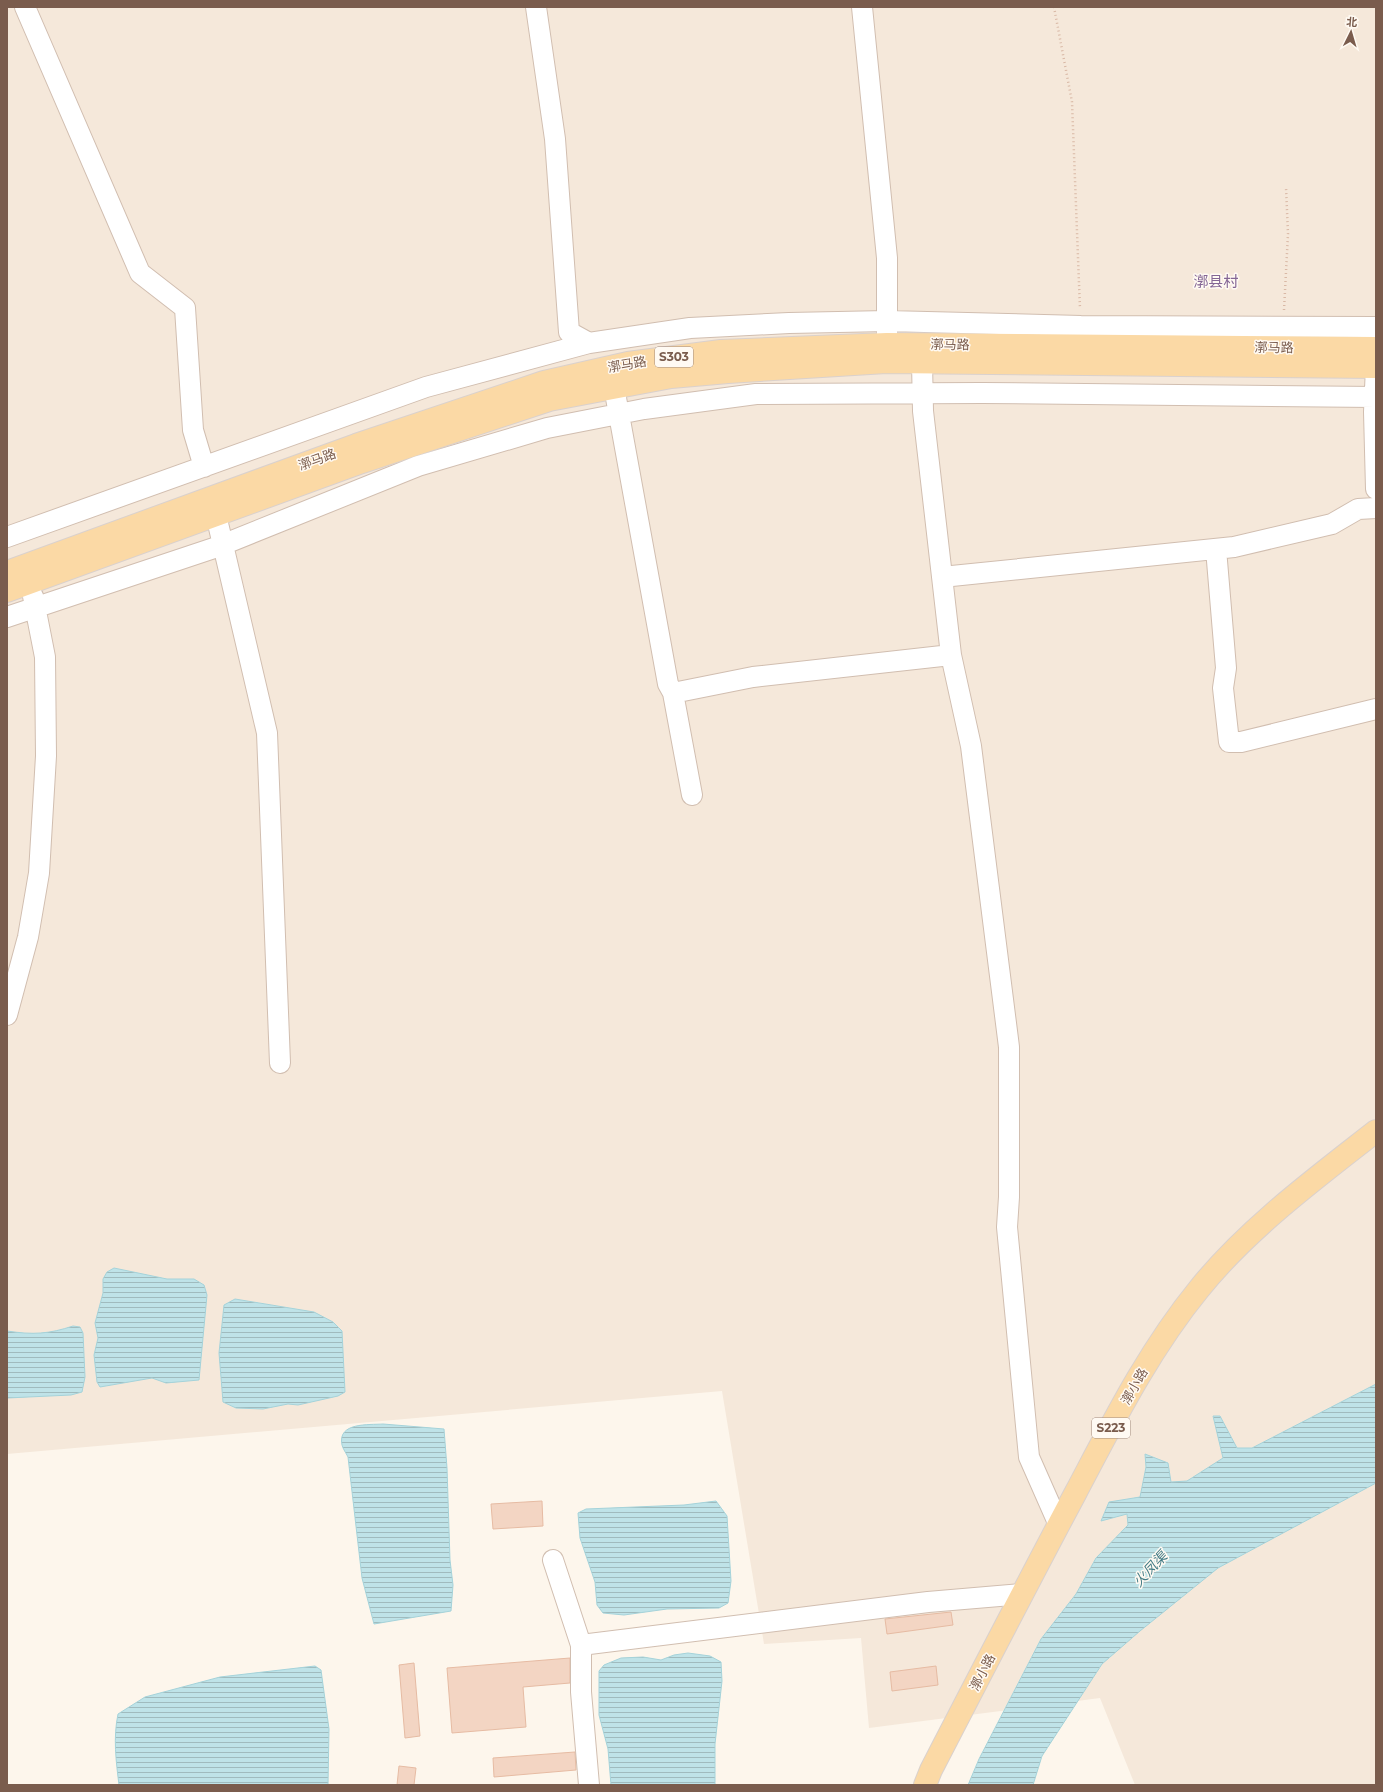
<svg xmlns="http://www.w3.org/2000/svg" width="1383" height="1792" font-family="Montserrat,'Noto Sans SC',sans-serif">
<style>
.residential{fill:#f5e8da}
.water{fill:url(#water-rules);stroke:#a5d3da}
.building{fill:#f3d5c3;stroke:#e6bba3}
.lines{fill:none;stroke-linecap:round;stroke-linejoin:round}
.street-casing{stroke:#d1beb0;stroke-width:22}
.primary-casing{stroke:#dad1cd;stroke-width:24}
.path{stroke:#d9b8a5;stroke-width:2.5;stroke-dasharray:1 3;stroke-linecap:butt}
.street{stroke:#fff;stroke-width:20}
.primary{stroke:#fbd9a5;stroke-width:22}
.labels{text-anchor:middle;stroke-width:3;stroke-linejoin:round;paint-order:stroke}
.shield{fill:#fffaf3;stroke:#a28b7f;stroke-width:1}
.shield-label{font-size:12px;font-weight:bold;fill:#7a5c4d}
.street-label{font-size:13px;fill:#7a5c4d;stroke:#fffaf3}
.water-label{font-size:14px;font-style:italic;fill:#437c86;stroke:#fffaf3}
.quarter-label{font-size:15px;fill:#846695;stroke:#fffaf3}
</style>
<defs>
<pattern id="water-rules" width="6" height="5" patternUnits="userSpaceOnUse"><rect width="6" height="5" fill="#bfe3e8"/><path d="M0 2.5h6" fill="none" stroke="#a0bbbe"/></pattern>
</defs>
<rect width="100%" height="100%" fill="#fdf6ec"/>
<path class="residential" d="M7,7H1376V1785H1135L1100,1698L869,1728L861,1638L764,1644L722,1391L7,1454Z"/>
<path class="water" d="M114,1268L167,1279H194L204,1285L207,1295L199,1380L166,1383L152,1378L100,1387L97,1382L94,1355L98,1338L95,1323L103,1293V1279L107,1272Z
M235,1299L314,1312L333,1322L342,1331L345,1392L338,1396L298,1405L288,1404L263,1409L236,1408L223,1402L219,1353L224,1305Z
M73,1326L80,1327L83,1333L85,1377L82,1392L71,1395L7,1398V1331C33,1335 49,1334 73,1326Z
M1376,1384V1483L1218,1568L1140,1631L1102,1664L1042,1756L1033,1785H968L979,1759L1041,1639L1076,1594L1096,1558L1128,1525L1127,1514L1101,1521L1109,1502L1140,1497L1146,1467L1145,1454L1168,1463L1171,1482L1187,1481L1223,1458L1213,1416H1220L1237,1448H1252Z
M383,1424L444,1429L447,1468L450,1560L453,1585L451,1611L374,1624L362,1578L348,1457C346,1453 343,1449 342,1445C337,1422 369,1425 383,1424Z
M716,1501L727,1516L731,1581L728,1603L719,1608L667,1609L624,1615L603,1613L597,1605L595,1582L580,1538L578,1513L586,1509L684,1505Z
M688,1653L710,1656L721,1662L722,1681L715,1744V1785H611L608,1749L599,1715V1671L604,1665L621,1658L643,1657L661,1660L674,1655Z
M315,1666L321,1670L329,1729L328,1785H119C116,1761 113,1738 118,1714L145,1697L220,1677Z"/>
<path class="building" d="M542,1501L543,1526L493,1529L491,1504Z
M951,1612L953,1625L887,1634L885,1619Z
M570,1658V1683L523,1687L526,1727L452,1733L447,1668Z
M414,1663L420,1736L405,1738L399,1665Z
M936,1666L938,1685L892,1691L890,1672Z
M575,1752L576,1770L494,1777L493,1758Z
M399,1766L416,1768L414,1785H397Z"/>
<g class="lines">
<g class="street-casing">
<path id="street" d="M25,7L140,273L185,308L193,430L204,467
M536,7L555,139L569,332L589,343
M862,7L887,258V334
M922,362L923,411L951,655L971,746L1009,1047V1197L1007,1227L1029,1457L1059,1525
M1376,367L1374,412L1376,489
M614,387L668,684L673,693L692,795
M216,515L267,733L280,1063
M7,537L426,387L589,343L690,328L789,323L887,321L1081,326L1376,327
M1216,549L1226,668L1223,688L1229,742H1241L1376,709
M942,577L1234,547L1332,524L1358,509L1376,508
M7,617L217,547L418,466L547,428L644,409L756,394L982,393L1376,397
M673,693L753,677L951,655
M7,1015L28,937L39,873L46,756L45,657L33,596
M553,1560L581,1645V1692L589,1785
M581,1645L928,1602L1022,1594"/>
</g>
<g class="primary-casing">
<path id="primary" d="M7,572L356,445L544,382L628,363L721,351L887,344L1376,348
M7,591L362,462L549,400L671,377L728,372L886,362L1376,367
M925,1785L931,1770C979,1677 1027,1584 1076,1492C1113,1422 1149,1350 1199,1289C1247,1229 1316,1178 1376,1131"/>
</g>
<path class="path" d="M1054,7L1072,102L1080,309
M1284,310L1288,234L1286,187"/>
<use href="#street" class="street"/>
<use href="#primary" class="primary"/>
</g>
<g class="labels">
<g class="shield">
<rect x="655" y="347" width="38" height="20" rx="3"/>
<rect x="1092" y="1418" width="38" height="20" rx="3"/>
</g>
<g class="shield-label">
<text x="674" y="361">S303</text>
<text x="1111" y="1432">S223</text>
</g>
<g class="street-label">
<text transform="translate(950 344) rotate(1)" y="5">漷马路</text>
<text transform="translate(1274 347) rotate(1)" y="5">漷马路</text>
<text transform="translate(627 364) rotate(-10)" y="5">漷马路</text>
<text transform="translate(317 459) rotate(-20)" y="5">漷马路</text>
<text transform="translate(1134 1386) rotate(-60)" y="5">漷小路</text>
<text transform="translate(982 1672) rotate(-63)" y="5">漷小路</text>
</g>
<g class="water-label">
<text transform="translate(1150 1569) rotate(-47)" y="5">火凤渠</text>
</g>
<g class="quarter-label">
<text x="1216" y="287">漷县村</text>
</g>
</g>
<rect width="1383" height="1792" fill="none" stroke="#7a5c4d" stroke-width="16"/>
<g transform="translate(1351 32) rotate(5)" stroke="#fffaf3" stroke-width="3" paint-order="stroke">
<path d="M0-3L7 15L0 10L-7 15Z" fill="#7a5c4d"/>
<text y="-6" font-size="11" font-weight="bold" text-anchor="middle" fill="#7a5c4d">北</text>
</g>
</svg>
